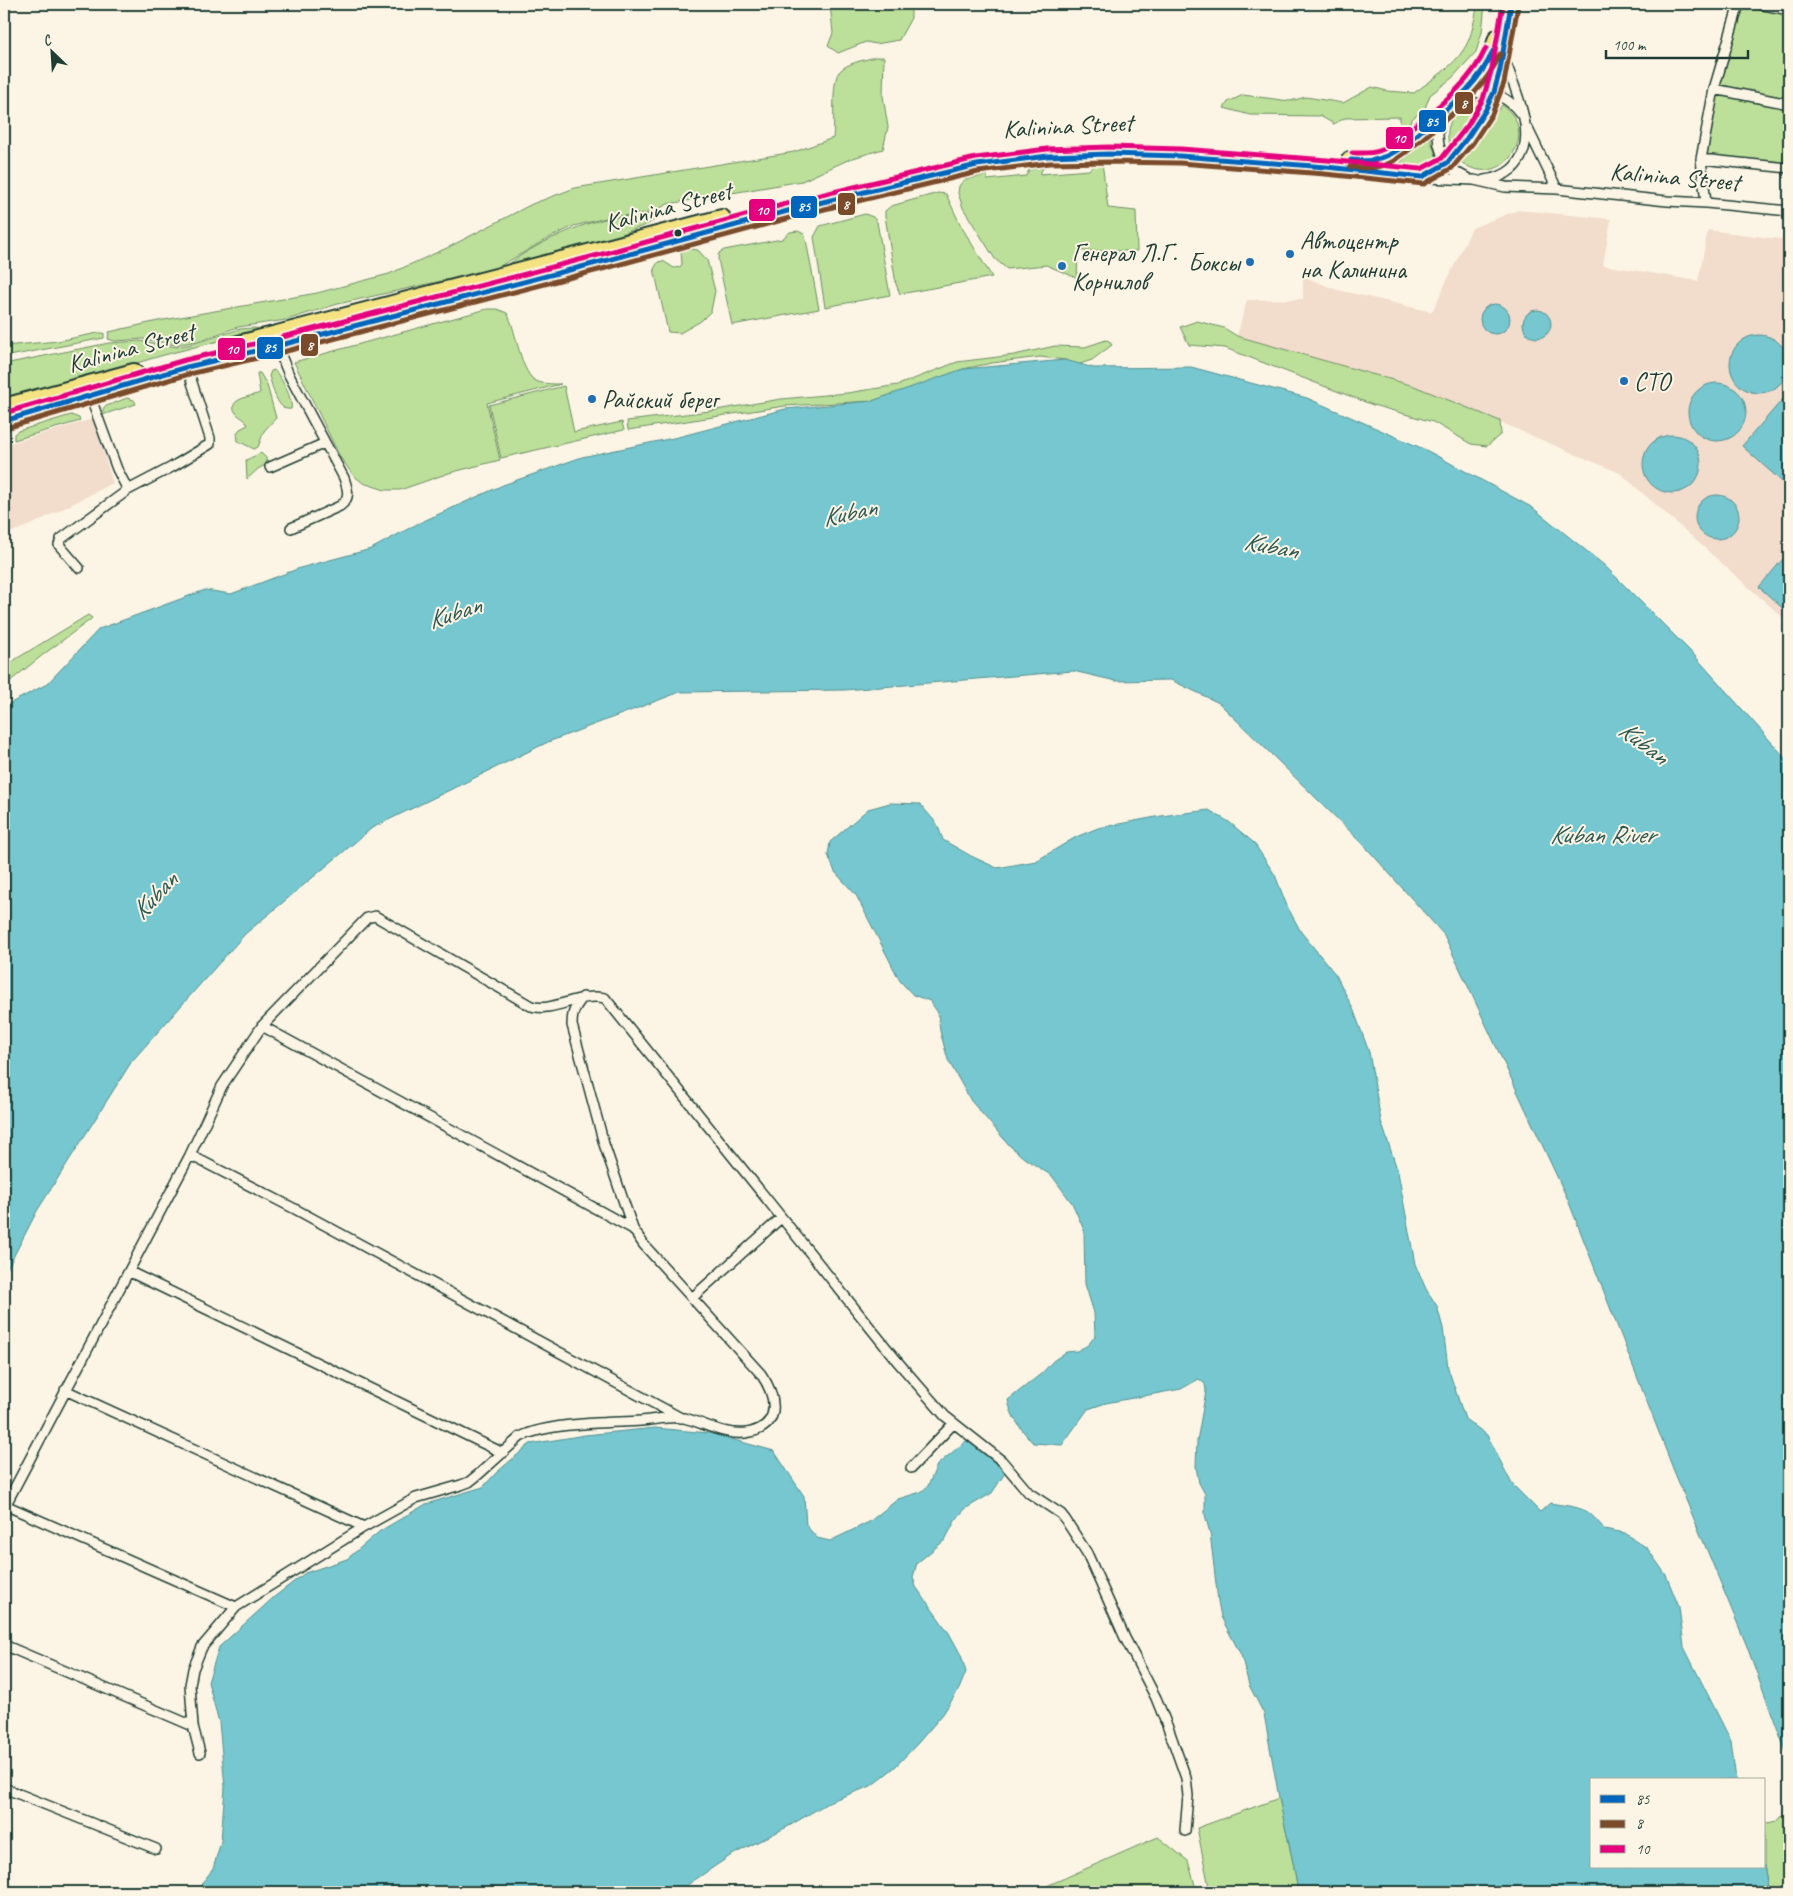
<svg xmlns="http://www.w3.org/2000/svg" width="1793" height="1896" font-family="Caveat,sans-serif">
<style>
.built{fill:#f2dccc}
.green{fill:#bcdf99;stroke:#6e8e66}
.water{fill:#76c7cf;stroke:#539091}
.lines{fill:none;stroke-linecap:round;stroke-linejoin:round}
.street-casing{stroke:#1f3d34;stroke-width:12}
.highway-casing{stroke:#1f3d34;stroke-width:20}
.street{stroke:#fcf5e5;stroke-width:9}
.highway{stroke:#f4e382;stroke-width:16}
.bus-1-casing{stroke:#fcf5e5;stroke-width:9}
.bus-2-casing{stroke:#fcf5e5;stroke-width:9}
.bus-3-casing{stroke:#fcf5e5;stroke-width:9}
.bus-1{stroke:#0065bd;stroke-width:5}
.bus-2{stroke:#7a4b2a;stroke-width:5}
.bus-3{stroke:#e5007d;stroke-width:5}
.bus-dot{fill:#1f3d34;stroke:#fcf5e5;stroke-width:2}
.poi-dot{fill:#1f6fb2;stroke:#fcf5e5;stroke-width:2}
.labels{text-anchor:middle;stroke-width:4;stroke-linejoin:round;paint-order:stroke}
.street-label{font-size:25px;fill:#1f3d34;stroke:#fcf5e5}
.poi-label{font-size:25px;fill:#1f3d34;stroke:#fcf5e5;text-anchor:start}
.water-label{font-size:26px;font-style:italic;fill:#305953;stroke:#fcf5e5}
.line-badge{stroke:#fcf5e5;stroke-width:2}
.badge-label{font-size:14px;text-anchor:middle;font-weight:bold;fill:#fff}
</style>
<rect width="100%" height="100%" fill="#fcf5e5"/>
<filter id="ink" filterUnits="userSpaceOnUse"><feTurbulence type="fractalNoise" baseFrequency=".02" numOctaves="2"/><feDisplacementMap in="SourceGraphic" scale="10" xChannelSelector="R" yChannelSelector="G"/><feConvolveMatrix kernelMatrix="1 2 1 2 8 2 1 2 1" color-interpolation-filters="sRGB"/></filter>
<g filter="url(#ink)">
<path class="built" d="M1518,210L1611,219L1603,265L1698,281L1708,230L1789,240V623L1620,473L1414,386L1237,336L1247,300L1303,299V276L1334,289L1432,312L1472,228Z
M93,419L113,483L33,524L4,535V445Z"/>
<path class="green" d="M830,4H911V18L899,40L876,44L866,42L838,53L828,46L833,33Z
M1478,4H1485L1482,32L1476,52L1452,78L1430,95L1425,108L1412,119L1401,136H1392L1400,126V117L1345,118L1334,124L1320,116L1250,115L1224,108L1228,102L1243,95L1290,101L1306,97L1343,103L1372,87L1387,91L1414,93C1431,80 1453,67 1464,49C1473,35 1474,19 1478,4Z
M1735,4H1789V172L1695,164L1717,58Z
M875,57H884L883,96L888,127L883,149L850,159L802,181L668,204L650,213L610,217L574,226L547,239L495,269L338,304L286,320L238,327L198,341L176,345L143,339L115,341L108,339L109,332L158,321L317,293L389,274L449,247L532,204L575,188L794,152L833,138C835,123 831,82 839,72C846,63 865,60 875,57Z
M1478,100H1485L1451,150C1441,127 1455,106 1478,100Z
M1502,105C1542,132 1503,191 1462,163Z
M1431,133V141L1438,162C1421,169 1414,171 1396,167Z
M1102,162L1108,208L1136,211L1137,251H1078L1077,278L1046,265L1007,269L995,259L963,208L958,193L959,186L964,180L987,175V180L1026,176L1029,170L1043,168L1040,174L1089,170L1095,163Z
M938,193L946,194L961,226L992,277L900,294L896,284L885,216V211L891,206Z
M661,213L658,218L648,224L615,237L509,264C531,246 582,222 611,218C627,216 645,215 661,213Z
M865,214L873,217L877,222L890,295L825,307L814,237L820,226Z
M798,231L804,234L806,240L819,309L732,325L718,259L719,253L724,250L782,239L790,232Z
M689,249L698,250L707,260L715,291L711,311L701,321L680,333L668,332L654,269L658,262L663,261L674,268L680,267L682,264L681,252Z
M487,309H497L507,313C517,330 520,376 538,382C545,384 554,384 561,384L487,403L500,460L449,473L400,490H385L363,483L353,475L340,457L294,362Z
M1197,321L1224,328L1237,336L1414,386L1500,421L1501,434L1487,446L1471,444L1433,422L1373,405L1225,348L1189,345L1180,327Z
M254,328L265,329L164,355L4,402V364L109,343L140,341L177,347L192,344L240,329Z
M98,333H104V338L4,357V346L58,341Z
M1106,340L1109,341L1112,345L1092,360L1077,365L1065,360L1040,357L992,363L963,369L909,389L872,401L785,406L628,430L627,421L710,411L781,399L847,393L898,385L957,362L1014,355L1055,346L1085,347Z
M274,370C281,376 294,401 291,409C277,412 273,387 269,376L271,371Z
M257,373H260L267,385L276,418L264,431L258,447L254,449L238,441L237,433L240,429L248,425C245,418 240,418 236,413C225,399 253,396 260,393Z
M564,386L574,432L622,422L624,430L501,458L489,405Z
M127,398L134,400L136,404L102,415L104,407Z
M71,415L79,418L80,421L14,440V434L18,431Z
M261,453L266,458L267,464L258,469L247,479L246,460Z
M88,615L92,618L90,620L44,654L4,686V670L16,659Z
M1279,1798L1294,1867L1298,1892H1210L1197,1828Z
M1789,1813V1892H1769L1764,1866V1824L1776,1821L1780,1816Z
M1158,1837L1188,1861L1197,1892H1033Z"/>
<path class="water" d="M1480 319a15 15 0 1 1 30 0a15 15 0 1 1-30 0Z
M1523 324a14 14 0 1 1 28 0a14 14 0 1 1-28 0Z
M1730 364a29 29 0 1 1 58 0a29 29 0 1 1-58 0Z
M1065,360L1094,368L1191,367L1307,398L1426,450L1533,508L1604,565L1694,655L1789,762V1760L1746,1644L1674,1471L1568,1200L1444,935L1363,844L1219,703L1171,680L1116,681L1073,671L845,690L680,692L548,742L372,828L245,934L132,1061L37,1211L4,1275L5,706L47,684L99,629L205,590L231,594L300,568L371,549L417,524L503,485L582,457L678,437L785,409L872,401L963,369Z
M1688 412a29 29 0 1 1 58 0a29 29 0 1 1-58 0Z
M1789,392V488L1742,446Z
M1643 464a29 29 0 1 1 58 0a29 29 0 1 1-58 0Z
M1695 517a22 22 0 1 1 44 0a22 22 0 1 1-44 0Z
M1789,552V614L1759,587Z
M890,803L920,804L937,824L943,840L971,856L997,868L1036,861L1076,837L1098,828L1161,816L1209,810L1229,822L1254,843L1275,875L1287,906L1301,932L1336,975L1354,1011L1369,1052L1381,1121L1398,1172L1415,1264L1426,1289L1437,1306L1443,1328L1448,1368L1465,1419L1487,1435L1512,1484L1540,1512L1550,1503C1578,1508 1586,1505 1604,1529L1625,1533L1647,1548L1666,1575L1679,1607L1684,1647L1731,1741L1736,1780H1592V1867L1764,1866L1769,1892H1298L1294,1867L1279,1798L1264,1714L1249,1685L1241,1655L1221,1617L1218,1601L1210,1533L1205,1515V1494L1199,1483L1196,1467L1197,1441L1206,1391L1205,1384L1199,1379L1181,1389L1106,1403L1088,1409L1062,1445L1033,1443C1022,1430 1011,1418 1008,1400L1042,1373L1053,1361L1066,1352L1077,1351L1088,1345L1095,1336L1094,1313L1085,1284L1084,1230L1072,1203L1052,1176L1024,1158L1010,1146L971,1101L948,1060L940,1031L938,1013L930,1001L913,995L900,981L856,895L835,872L828,855L830,842L868,809Z
M655,1428L709,1433L774,1451L804,1496L806,1525L817,1538L830,1541L869,1522L898,1499L921,1492L928,1486L937,1465L966,1441C983,1445 994,1459 1005,1473L992,1493L965,1509L955,1521L945,1540L917,1563L913,1577L916,1587L949,1633L961,1655L966,1672L959,1689L943,1714L918,1743L894,1768L871,1786L831,1801L789,1826L730,1856L677,1892H199L202,1883L213,1869L221,1841L225,1787L219,1722L208,1682L219,1647L274,1597L305,1573L347,1559L380,1531L426,1504L483,1487L496,1473L530,1444L585,1435Z"/>
<g class="lines">
<g class="street-casing">
<path id="street" d="M1759,4L1789,10
M1714,89L1789,104
M1466,95C1486,88 1507,95 1520,113
M1443,116C1431,140 1442,167 1467,178
M1528,129L1557,189
M1701,159L1789,168
M1427,178L1474,180L1505,187L1557,189L1667,201L1706,203L1789,211
M1484,180C1495,179 1504,176 1512,169C1542,141 1515,91 1505,60
M1706,203L1701,159L1714,89L1739,4
M277,346L289,375L344,478C348,490 351,498 340,506L291,528
M90,396L117,469L128,490
M270,467L325,443
M79,568L59,545L61,539L128,490L172,467L210,444V438L187,367
M583,997C575,1007 572,1012 572,1025L604,1144L633,1229L262,1026L367,918L375,916L531,1006C554,1013 579,992 605,998L897,1361L945,1416L1002,1461L1029,1493L1061,1514L1065,1519L1087,1553L1125,1638L1156,1698L1170,1733L1186,1778L1188,1796L1185,1831
M190,1155L295,1209L681,1418
M130,1272L503,1453
M692,1298L781,1218
M65,1390L364,1527
M911,1468L954,1423
M5,1505L236,1607
M4,1508L190,1155L222,1086L262,1026
M4,1645L193,1726L200,1753
M193,1726L190,1685L193,1669L202,1647L236,1607L364,1527L416,1498L461,1485L469,1482L479,1474L520,1437C550,1422 607,1423 641,1421C654,1420 671,1416 684,1418C705,1423 728,1438 751,1432C783,1424 775,1394 761,1374L644,1245L633,1229
M4,1788L156,1849"/>
</g>
<g class="highway-casing">
<path id="highway" d="M1350,160C1362,161 1373,162 1384,158C1398,153 1406,142 1418,133C1449,107 1488,80 1497,38
M235,345L722,218
M4,407L134,372
M4,421L187,367L277,346L608,260L806,206L977,165L1048,156L1109,154L1180,156L1326,167L1422,177L1442,167L1447,163C1465,142 1485,118 1494,92C1503,63 1506,33 1511,4"/>
</g>
<use href="#street" class="street"/>
<use href="#highway" class="highway"/>
<g class="bus-1-casing">
<path id="bus-1" d="M1351,160C1361,161 1372,162 1381,158C1395,154 1405,144 1416,135C1445,110 1478,87 1493,51
M4,421L187,367L277,346L608,260L806,206L977,165L1048,156L1109,154L1180,156L1326,167L1422,177L1447,163L1467,138L1485,111L1494,92L1500,70L1511,4"/>
</g>
<g class="bus-2-casing">
<path id="bus-2" d="M1350,167C1362,168 1374,169 1385,165C1399,160 1408,150 1420,141C1450,115 1484,92 1500,54
M6,428L189,374L279,353L610,267L808,213L978,172L1049,163L1109,162L1180,163L1325,174L1424,184L1452,168L1473,143L1492,114L1504,83L1518,5"/>
</g>
<g class="bus-3-casing">
<path id="bus-3" d="M1352,153C1361,153 1370,154 1379,151C1391,147 1400,138 1410,129C1439,106 1471,83 1486,48
M4,413L185,360L275,339L606,253L804,199L976,158L1047,149L1109,147L1181,149L1327,160L1421,169L1442,158L1468,125L1483,99L1492,68L1503,4"/>
</g>
<use href="#bus-1" class="bus-1"/>
<use href="#bus-2" class="bus-2"/>
<use href="#bus-3" class="bus-3"/>
</g>
</g>
<circle class="bus-dot" cx="678" cy="233" r="4.5"/>
<g class="poi-dot">
<circle cx="1290" cy="254" r="5"/>
<circle cx="1250" cy="262" r="5"/>
<circle cx="1062" cy="266" r="5"/>
<circle cx="1624" cy="381" r="5"/>
<circle cx="592" cy="399" r="5"/>
</g>
<g class="labels">
<g class="street-label">
<text transform="translate(1068 125) rotate(-3)" y="9">Kalinina Street</text>
<text transform="translate(1675 176) rotate(5)" y="9">Kalinina Street</text>
<text transform="translate(668 206) rotate(-15)" y="9">Kalinina Street</text>
<text transform="translate(131 347) rotate(-15)" y="9">Kalinina Street</text>
</g>
<g class="poi-label">
<text x="1300" y="249">Автоцентр<tspan x="1300" dy="29">на Калинина</tspan></text>
<text x="1072" y="261">Генерал Л.Г.<tspan x="1072" dy="29">Корнилов</tspan></text>
<text x="1240" y="271" text-anchor="end">Боксы</text>
<text x="1634" y="390">СТО</text>
<text x="602" y="408">Райский берег</text>
</g>
<g class="water-label">
<text transform="translate(849 512) rotate(-12)" y="9">Kuban</text>
<text transform="translate(1271 545) rotate(11)" y="9">Kuban</text>
<text transform="translate(454 612) rotate(-18)" y="9">Kuban</text>
<text transform="translate(1644 742) rotate(37)" y="9">Kuban</text>
<text x="1602" y="843">Kuban River</text>
<text transform="translate(154 895) rotate(-47)" y="9">Kuban</text>
</g>
</g>
<g class="line-badge">
<rect x="1454" y="91" width="20" height="24" rx="5" fill="#7a4b2a"/>
<rect x="1418" y="109" width="29" height="24" rx="5" fill="#0065bd"/>
<rect x="1385" y="126" width="29" height="24" rx="5" fill="#e5007d"/>
<rect x="837" y="192" width="19" height="24" rx="5" fill="#7a4b2a"/>
<rect x="790" y="195" width="28" height="24" rx="5" fill="#0065bd"/>
<rect x="748" y="198" width="28" height="24" rx="5" fill="#e5007d"/>
<rect x="300" y="333" width="19" height="24" rx="5" fill="#7a4b2a"/>
<rect x="256" y="336" width="28" height="24" rx="5" fill="#0065bd"/>
<rect x="217" y="337" width="29" height="24" rx="5" fill="#e5007d"/>
</g>
<g class="badge-label">
<text x="1464" y="108">8</text>
<text x="1432" y="126">85</text>
<text x="1399" y="143">10</text>
<text x="846" y="209">8</text>
<text x="804" y="211">85</text>
<text x="762" y="215">10</text>
<text x="310" y="350">8</text>
<text x="270" y="352">85</text>
<text x="232" y="354">10</text>
</g>
<rect width="1793" height="1896" fill="none" stroke="#fcf5e5" stroke-width="20"/>
<rect x="10" y="10" width="1773" height="1876" fill="none" stroke="#1f3d34" stroke-width="2" filter="url(#ink)"/>
<rect x="1590" y="1778" width="175" height="90" fill="#fcf5e5" stroke="#a4ab9e"/>
<rect x="1600" y="1795" width="25" height="8" fill="#0065bd" stroke="#a4ab9e"/>
<text x="1636" y="1804" font-size="15" fill="#1f3d34">85</text>
<rect x="1600" y="1820" width="25" height="8" fill="#7a4b2a" stroke="#a4ab9e"/>
<text x="1636" y="1828" font-size="15" fill="#1f3d34">8</text>
<rect x="1600" y="1845" width="25" height="8" fill="#e5007d" stroke="#a4ab9e"/>
<text x="1636" y="1854" font-size="15" fill="#1f3d34">10</text>
<g transform="translate(52 52) rotate(335)" stroke="#fcf5e5" stroke-width="4" paint-order="stroke">
<path d="M0-4L9 19L0 12L-9 19Z" fill="#1f3d34"/>
<text y="-8" font-size="14" font-weight="bold" text-anchor="middle" fill="#1f3d34">С</text>
</g>
<path d="M1606 50v8h142v-8" fill="none" stroke="#1f3d34" stroke-width="2.5"/>
<text x="1613" y="50" font-size="15" fill="#1f3d34" stroke="#fcf5e5" stroke-width="4" paint-order="stroke">100 m</text>
</svg>
